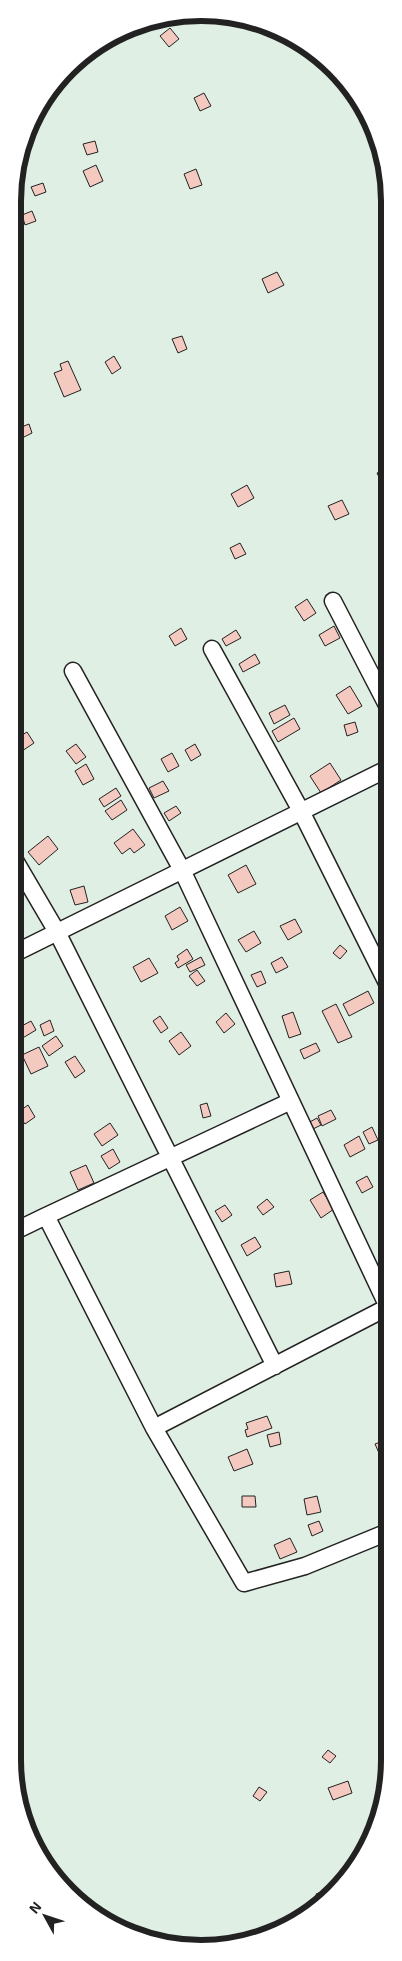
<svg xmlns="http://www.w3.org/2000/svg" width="402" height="1961" font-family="'Exo 2',sans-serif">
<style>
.green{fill:#e0efe3;stroke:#6f6f6f}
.building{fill:#f3c9c0;stroke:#222}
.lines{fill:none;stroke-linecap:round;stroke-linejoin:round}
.minor-casing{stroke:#222;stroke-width:19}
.minor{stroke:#fff;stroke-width:16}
.rim{fill:none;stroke:#222;stroke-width:6}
</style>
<rect width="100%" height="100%" fill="#fff"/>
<path class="green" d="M225,14L284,32L334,68L375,129L389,188L388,1784L364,1854L325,1902L261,1939L189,1948L129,1934L68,1893L27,1832L13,1760L14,177L38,107L86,52L152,19Z"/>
<path class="building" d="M170,28L179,39L169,47L160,36Z
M204,93L211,106L200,111L194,98Z
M95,141L98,152L87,155L83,144Z
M96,165L103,181L90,187L83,171Z
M196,169L202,185L190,189L184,174Z
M43,183L46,192L35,196L31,187Z
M32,211L36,221L25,225L22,215Z
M277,272L284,285L268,293L262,279Z
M182,336L187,349L178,353L172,339Z
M114,356L121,368L112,374L105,362Z
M68,361L81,390L64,397L54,373L62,370L60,364Z
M29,424L32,433L22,438L19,428Z
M389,467V488L385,490L377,473Z
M247,485L254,498L238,507L231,494Z
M342,500L349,514L335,520L328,506Z
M240,543L246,554L235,559L230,548Z
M307,599L316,613L304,621L295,607Z
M334,626L340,638L325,646L319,635Z
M181,628L187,639L175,646L169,636Z
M236,630L241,638L226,646L222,639Z
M387,640L389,643L387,656L380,644Z
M255,654L260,663L243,672L239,664Z
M350,686L362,706L348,714L336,695Z
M285,705L290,715L274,724L269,713Z
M294,718L300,729L278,742L272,731Z
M355,722L358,732L347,736L344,725Z
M27,732L34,743L19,753L14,744V740Z
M76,744L86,757L76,764L66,751Z
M195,744L201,755L191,761L185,750Z
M172,753L179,766L168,772L161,759Z
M330,763L341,780L321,793L310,776Z
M86,764L94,779L83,785L75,771Z
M16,767L24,776L13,785V769Z
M163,781L169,791L154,798L149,788Z
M116,788L121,796L104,807L99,799Z
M121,800L127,810L112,820L105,811Z
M176,806L181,813L169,821L164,813Z
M133,829L145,845L134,853L130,848L122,854L114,843Z
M48,836L58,849L39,865L28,852Z
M246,865L256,884L238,893L228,875Z
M84,886L88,902L75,905L70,890Z
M180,907L188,921L172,930L165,916Z
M295,919L302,932L288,940L280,926Z
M254,931L261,943L246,952L238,940Z
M340,945L347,951L340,959L333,953Z
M187,949L193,959L178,968L175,963L179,960L177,956Z
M201,957L205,965L190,972L186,965Z
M282,957L288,967L276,973L271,963Z
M149,958L158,973L141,982L133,967Z
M197,970L205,981L197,986L189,976Z
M261,971L266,983L257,987L251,975Z
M368,991L374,1003L349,1016L343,1004Z
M336,1004L352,1037L338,1043L322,1011Z
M293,1012L301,1034L289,1038L282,1016Z
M226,1013L235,1024L224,1033L216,1022Z
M160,1016L168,1028L161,1033L153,1021Z
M50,1020L54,1031L44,1036L40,1025Z
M31,1021L36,1030L21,1039L16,1029Z
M181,1032L191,1046L179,1055L169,1041Z
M56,1036L63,1046L49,1056L42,1046Z
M316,1043L320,1051L304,1059L300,1050Z
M39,1047L48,1066L31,1074L22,1055Z
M75,1056L85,1071L75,1078L65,1062Z
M207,1103L211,1116L203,1118L200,1105Z
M28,1105L35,1117L25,1124L17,1113Z
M331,1110L336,1119L322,1126L318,1116Z
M317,1118L321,1125L311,1130L308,1123Z
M110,1123L118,1135L102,1146L94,1134Z
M372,1127L378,1140L369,1144L363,1132Z
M359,1136L365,1149L350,1157L344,1145Z
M113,1149L120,1162L109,1169L101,1156Z
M86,1165L94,1183L78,1190L70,1172Z
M367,1176L373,1187L362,1193L356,1182Z
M323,1192L334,1209L321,1218L310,1200Z
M267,1199L274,1207L263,1215L257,1207Z
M225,1205L232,1215L222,1222L215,1211Z
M255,1237L261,1247L247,1256L241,1245Z
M289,1271L292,1284L276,1287L274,1274Z
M388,1355V1373L379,1362Z
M267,1416L272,1428L247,1437L245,1430L248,1429L246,1423Z
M279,1432L281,1444L270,1447L267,1435Z
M388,1439V1450L379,1453L375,1444Z
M247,1449L253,1464L234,1471L228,1457Z
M242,1496H255L256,1507H242Z
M317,1496L321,1512L307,1515L304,1499Z
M319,1521L323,1531L312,1536L308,1525Z
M290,1538L297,1552L280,1559L274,1545Z
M328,1750L336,1756L330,1763L322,1757Z
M348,1781L352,1793L333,1800L328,1788Z
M259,1787L267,1792L260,1801L253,1796Z
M329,1889L331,1895L320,1905L316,1894Z"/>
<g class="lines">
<g class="minor-casing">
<path id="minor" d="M333,601L389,709
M212,649L301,811L388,985
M73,671L182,870L388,1307L154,1428L244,1583L305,1566L388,1532
M13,857L57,932L275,1366
M13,954L389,768
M13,1232L46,1216
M154,1428L46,1216L291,1101"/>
</g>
<use href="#minor" class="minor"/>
</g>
<path d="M0 0H402V1961H0ZM201 21H201A180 180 0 0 1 381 201V1760A180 180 0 0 1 201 1940H201A180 180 0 0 1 21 1760V201A180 180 0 0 1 201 21Z" fill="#fff" fill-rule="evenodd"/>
<path class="rim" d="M201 21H201A180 180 0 0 1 381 201V1760A180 180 0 0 1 201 1940H201A180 180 0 0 1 21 1760V201A180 180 0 0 1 201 21Z"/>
<g transform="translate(45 1916) rotate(310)" stroke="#ffffff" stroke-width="4" paint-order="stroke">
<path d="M0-4L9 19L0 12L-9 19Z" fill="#222222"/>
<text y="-8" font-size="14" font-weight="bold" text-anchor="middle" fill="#222222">N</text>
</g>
</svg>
